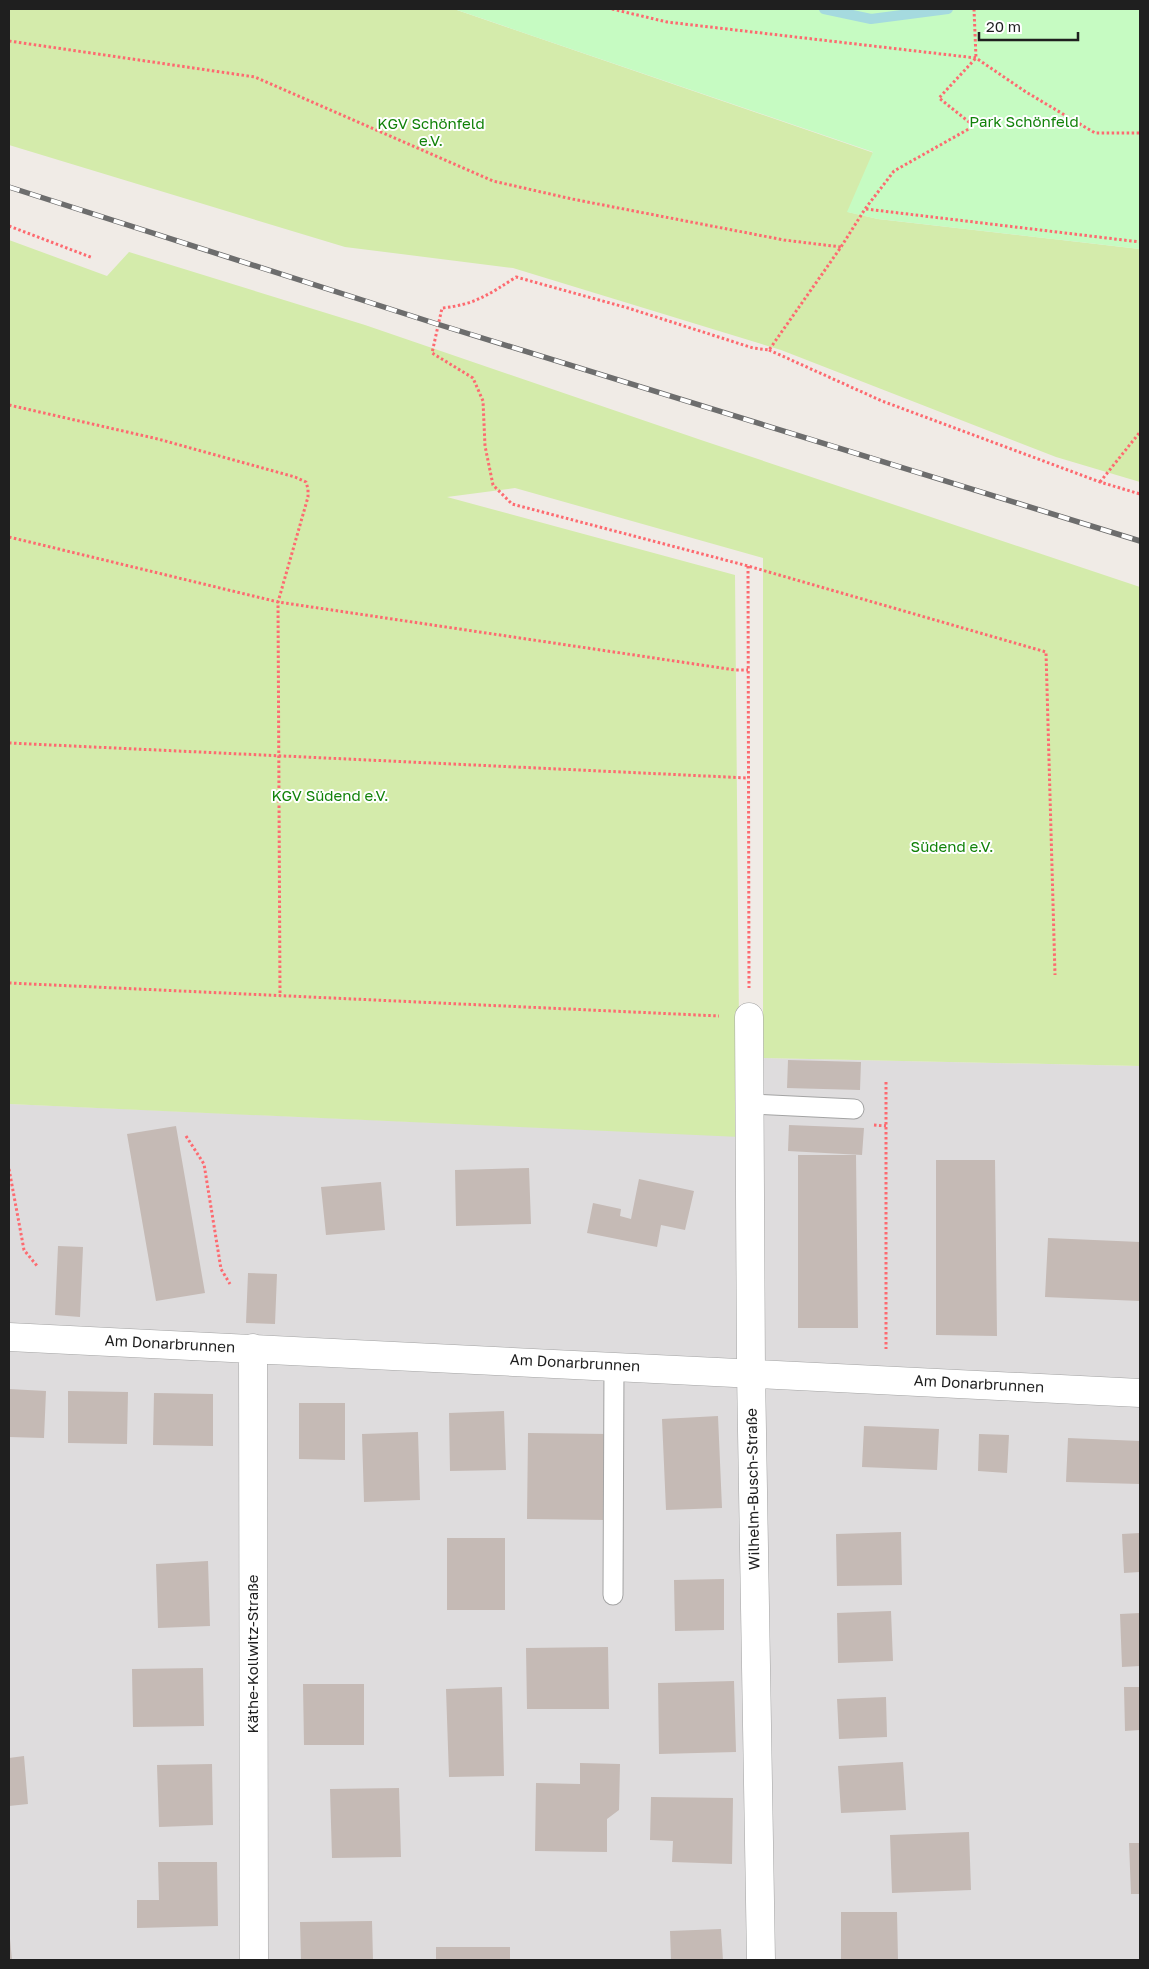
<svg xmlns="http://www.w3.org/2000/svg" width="1149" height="1969" font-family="'Golos Text',sans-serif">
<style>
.residential{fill:#dedcdd}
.grass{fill:#d4ebab}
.park{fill:#c6fbc2}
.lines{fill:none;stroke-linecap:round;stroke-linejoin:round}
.stream{stroke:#a5dadf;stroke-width:10}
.building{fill:#c5bab5}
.service-casing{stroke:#a3a3a3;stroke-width:21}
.minor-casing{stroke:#a3a3a3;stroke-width:29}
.path{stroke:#fd6a70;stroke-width:3;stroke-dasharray:2.5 2.5;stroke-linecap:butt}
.service{stroke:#fff;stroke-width:19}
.minor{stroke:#fff;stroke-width:28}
.rail-casing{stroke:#6d6d6d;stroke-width:5.5}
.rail{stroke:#fff;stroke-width:4;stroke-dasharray:11;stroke-linecap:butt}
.labels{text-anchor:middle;stroke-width:4;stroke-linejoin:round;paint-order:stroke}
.park-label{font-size:15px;fill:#118209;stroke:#fff}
.street-label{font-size:15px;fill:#1f1f1f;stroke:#fff}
</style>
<rect width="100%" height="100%" fill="#f0ebe6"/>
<path class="residential" d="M763,1058L1140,1066V1960H9V1104L761,1137Z"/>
<path class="grass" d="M9,9H454L874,153L848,212L878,219L1140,249V482L1056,457L781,350L513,268L345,247L9,145Z
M9,240L107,276L129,252L365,325L701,440L1140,587V1066L763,1058V558L515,488L447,497L735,575L740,1137L9,1104Z"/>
<path class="park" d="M454,9H1140V249L878,219L847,212L873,152Z"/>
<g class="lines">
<path class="stream" d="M824,9L871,19L948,9"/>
</g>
<path class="building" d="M788,1060L861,1062L860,1090L787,1088Z
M789,1125L864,1128L862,1155L788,1151Z
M176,1126L205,1293L156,1301L127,1134Z
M798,1155H856L858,1328H798Z
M936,1160H995L997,1336L936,1335Z
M529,1168L531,1224L456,1226L455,1170Z
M639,1179L694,1191L685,1230L661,1225L657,1247L587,1233L593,1203L621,1209L620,1216L631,1219Z
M381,1182L385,1230L326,1235L321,1187Z
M1048,1238L1140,1242V1301L1045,1297Z
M58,1246L83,1247L80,1317L55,1315Z
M248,1273L277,1274L275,1324L246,1323Z
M9,1389L46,1391L44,1438L9,1437Z
M68,1391L128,1392L127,1444L68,1443Z
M154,1393L213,1394V1446L153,1445Z
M299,1403H345V1460L299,1459Z
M504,1411L506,1470L450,1471L449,1413Z
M718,1416L722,1508L666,1510L662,1419Z
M864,1426L939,1429L937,1470L862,1467Z
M418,1432L420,1500L364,1502L362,1434Z
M528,1433L609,1434L608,1520L527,1519Z
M979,1434L1009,1435L1007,1473L978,1471Z
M1068,1438L1140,1441V1484L1066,1482Z
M901,1532L902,1585L837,1586L836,1534Z
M1140,1533V1572L1124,1573L1122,1534Z
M447,1538H505V1610H447Z
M208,1561L210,1626L158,1628L156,1564Z
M724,1579V1630L675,1631L674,1580Z
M891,1611L893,1661L838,1663L837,1613Z
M1140,1613V1666L1122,1667L1120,1614Z
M608,1647L609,1709H527L526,1648Z
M203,1668L204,1726L133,1727L132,1669Z
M734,1681L736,1752L659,1754L658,1683Z
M303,1684H364V1745H304Z
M502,1687L504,1776L449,1777L446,1689Z
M1124,1687H1140V1730L1125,1731Z
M886,1697L887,1737L839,1739L837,1699Z
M24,1756L28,1804L9,1806V1758Z
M903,1762L906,1810L841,1813L838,1766Z
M580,1763L620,1764L619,1810L607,1819V1852L535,1851L536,1783L580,1784Z
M212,1764L213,1825L159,1827L157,1765Z
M399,1788L401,1857L332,1858L330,1789Z
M651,1797L733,1798L732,1864L672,1862L673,1841L650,1840Z
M969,1832L971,1890L892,1893L890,1835Z
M1129,1843H1140V1894H1131Z
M158,1862H217L218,1926L137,1928V1900H159Z
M841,1912H897L898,1960H841Z
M372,1921L373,1960H301L300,1922Z
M721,1929L723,1960H671L670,1931Z
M9,1939H10L12,1960H9Z
M436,1947H510V1960H436Z"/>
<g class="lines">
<g class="service-casing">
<path id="service" d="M750,1104L854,1109
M613,1595L614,1365"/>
</g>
<g class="minor-casing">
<path id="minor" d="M749,1017L751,1372L761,1960
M9,1337L1140,1393
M253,1348L254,1960"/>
</g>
<path class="path" d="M612,9L667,22L976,58L1026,92L1095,133H1140
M974,9L976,58L939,98L974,126L894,171L865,209L841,247L769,350L753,348L628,308L516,277C490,294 474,305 442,308L432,353L473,378L483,401L485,446L493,485L512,504L748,566L1046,652L1055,975
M9,41L255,77L493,181L572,199L784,240L841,247
M866,209L1140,242
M9,226L93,258
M769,350L882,401L1100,482L1140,494
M9,405L158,439L295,477L306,482L308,489V497L278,602L280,996
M1100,482L1140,432
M9,537L278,602L735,670H748
M748,566L749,988
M9,743L748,778
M9,983L719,1016
M886,1082V1349
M874,1125L886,1126
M186,1136L204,1164L221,1269L230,1284
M9,1169L24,1250L38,1267"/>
<use href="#service" class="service"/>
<use href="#minor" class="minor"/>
<g class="rail-casing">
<path id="rail" d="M9,187L437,324L1140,541"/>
</g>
<use href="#rail" class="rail"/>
</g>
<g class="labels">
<g class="park-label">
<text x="1024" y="127">Park Schönfeld</text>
<text x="431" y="129">KGV Schönfeld<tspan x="431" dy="17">e.V.</tspan></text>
<text x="330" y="801">KGV Südend e.V.</text>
<text x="952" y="852">Südend e.V.</text>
</g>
<g class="street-label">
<text transform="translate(170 1344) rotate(3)" y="5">Am Donarbrunnen</text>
<text transform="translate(575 1363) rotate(3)" y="5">Am Donarbrunnen</text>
<text transform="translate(979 1384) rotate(3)" y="5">Am Donarbrunnen</text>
<text transform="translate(753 1489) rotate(-91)" y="5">Wilhelm-Busch-Straße</text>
<text transform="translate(253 1654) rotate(-90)" y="5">Käthe-Kollwitz-Straße</text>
</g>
</g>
<rect width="1149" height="1969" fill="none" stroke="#1f1f1f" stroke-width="20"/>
<path d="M979 32v8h99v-8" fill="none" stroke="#1f1f1f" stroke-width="2.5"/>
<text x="986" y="32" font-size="15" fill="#1f1f1f" stroke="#ffffff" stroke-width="4" paint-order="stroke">20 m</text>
</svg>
